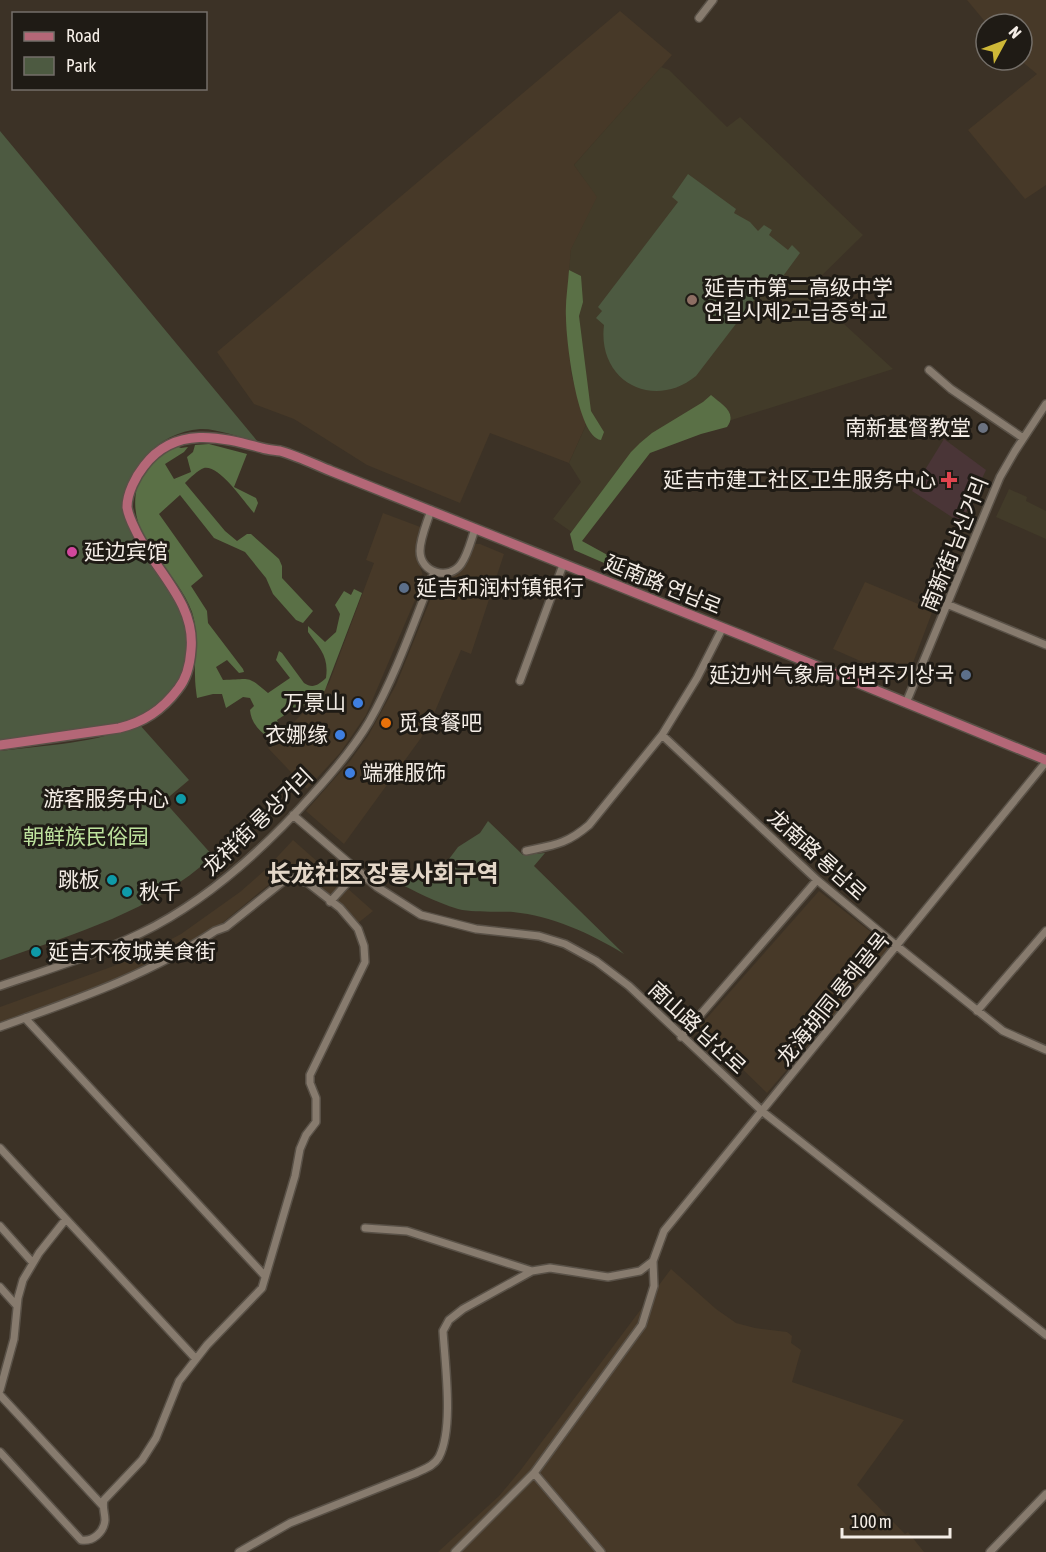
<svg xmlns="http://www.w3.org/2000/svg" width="1046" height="1552" font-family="'Asap Condensed','Noto Sans SC','Noto Sans KR',sans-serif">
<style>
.built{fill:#473928}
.education{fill:#423b29}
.medical{fill:#4a3537}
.green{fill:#4d5a41}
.forest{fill:#5a7046}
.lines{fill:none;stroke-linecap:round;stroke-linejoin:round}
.minor-casing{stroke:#595147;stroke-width:10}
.major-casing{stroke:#595147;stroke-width:12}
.minor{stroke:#877b6e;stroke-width:7}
.major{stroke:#b46777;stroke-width:9}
.education-dot{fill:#8d6e63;stroke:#1f1b15;stroke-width:2}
.worship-dot{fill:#6b7280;stroke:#1f1b15;stroke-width:2}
.health-dot{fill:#e0444e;stroke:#1f1b15;stroke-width:2}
.hotel-dot{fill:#d1479c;stroke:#1f1b15;stroke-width:2}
.service-dot{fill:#5c6f8a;stroke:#1f1b15;stroke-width:2}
.shop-dot{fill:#3f7fe0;stroke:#1f1b15;stroke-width:2}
.food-dot{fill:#e8710a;stroke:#1f1b15;stroke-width:2}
.culture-dot{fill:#0f9aa8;stroke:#1f1b15;stroke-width:2}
.labels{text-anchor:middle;stroke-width:6;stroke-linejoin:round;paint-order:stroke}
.poi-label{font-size:21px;fill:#f4ede6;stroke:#1f1b15;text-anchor:start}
.street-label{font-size:21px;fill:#f4ede6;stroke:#1f1b15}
.park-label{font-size:21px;fill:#bde29d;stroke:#1f1b15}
.quarter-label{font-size:24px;font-weight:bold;fill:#e4d7c8;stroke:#1f1b15}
</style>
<rect width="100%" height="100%" fill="#3c3226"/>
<path class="built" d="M967,0H1046V185L1025,199L968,130L1037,74L1020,60H1022V24H987Z
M620,11L672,55L574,165L598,197L571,250L566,317L571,372L586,425L569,463L490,433L460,503L367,465L294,419L254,404L217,352Z
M383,513L423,528L415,551L423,576L421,586L366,715L340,753L307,789L268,748L321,695L329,683L374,563L366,560Z
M475,544H480L504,554L471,654L461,650L433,716L421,738L344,844L306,811L350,761L368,736L396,685L437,583L442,577L459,572Z
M865,582L933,610L906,681L833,649Z
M293,840L373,911L358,923L305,876L294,873L286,874L278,877L215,929L128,977L0,1027V1007L111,967L145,953L181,934L240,892L265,870Z
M819,891L891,948L767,1093L699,1027Z
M671,1269L716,1309L736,1323L755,1328L787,1332L792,1336L791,1343L801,1350L792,1382L904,1420L857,1485L905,1534L908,1532L924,1552H438L499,1496L520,1471Z"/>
<path class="education" d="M661,67L669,70L727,127L740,117L863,235L807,290L893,369L640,449L573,533L553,519L581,482L569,463L586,425L571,372L566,317L569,270L571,249L597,197L574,165Z
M1009,489L1027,497L1026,501L1046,511V539L996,517Z"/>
<path class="medical" d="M944,439L986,470L961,523L912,491Z"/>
<path class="green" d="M0,131L258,442C242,438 216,428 200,429C146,434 111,487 133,538C144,561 168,581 179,606C185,620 190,640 189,655C186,690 149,716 118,725C106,728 93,728 82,730C54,733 27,736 0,740Z
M688,174L736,209L734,213L750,222L758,231L764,225L772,230L769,235L788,250L792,245L800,253L775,287L768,282L696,376C653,411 597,381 604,325L596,318L602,311L598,307L678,202L672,197Z
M139,724L189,780L164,801L213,856C152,912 76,933 0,960V751C46,745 96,744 139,724Z
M488,821L523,855L545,853L534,866L624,954C590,933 552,916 513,912C495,911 475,913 458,909C435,902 415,891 394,881L398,877L403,881L425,868L449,859L458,847L480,833Z"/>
<path class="forest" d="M569,270L581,276L583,302L579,316L591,411L604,432L601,440C577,437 566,339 566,318C565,302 568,286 569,270Z
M711,395C721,404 738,412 727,427L701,434L650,453L582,541L633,569L632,575L574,550L570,534L631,452L640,443L652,433L703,402Z
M209,444L247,454L234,487L256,498L258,503L254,513C244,502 220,465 204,468C198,470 190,478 185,483L225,531L237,541L247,534H251L279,559L282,566V578L313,611L303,623L296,620L273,594L266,578L245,552L214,538L180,495L159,514L203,576L191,586L207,611L208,623L243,669L244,672L239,673L227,660L216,667L223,680C250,680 246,674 268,693L290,678L276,660L279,651L282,653L304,683C313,689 318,685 326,678C329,656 320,649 308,632V626L325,642L336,632L340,614L335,605L344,591L351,595L354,589L362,593L325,690L321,695L313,697L303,706L292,710L277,720L280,728L270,738C259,732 251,722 250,710L254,706L250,698L243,697L226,708L222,694H213L197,698C196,691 195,683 195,676C194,654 199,634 192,612C175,566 125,540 137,487C142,466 159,455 176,446L181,448L188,447L184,452L165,464L174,479L191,472L187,457L193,452L195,445Z"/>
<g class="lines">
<g class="minor-casing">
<path id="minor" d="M699,18L713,0
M929,370L951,389L1023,438
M431,510C427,523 420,538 420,551C420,573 449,581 461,564C468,554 471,540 475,529
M949,605L1046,645
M520,681L563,565
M906,703L1000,477L1015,451L1046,404
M662,735L817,880L897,946L1003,1031L1046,1050
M293,815L377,887L421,915L476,929L539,936L565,944L596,961L629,986L763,1112L1046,1335
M526,851C554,845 567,844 589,825L662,735L697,678L722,629
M330,902L357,872
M0,986C47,970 96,955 141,933C207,901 264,849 313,794C334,771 353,749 369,722C396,675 414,622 434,572
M977,1011L1046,931
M25,1018L264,1275
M0,1027C75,1000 149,975 215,931L226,927L286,879L292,878L308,883L340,908L358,929L364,946L365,962L310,1075V1083L316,1098V1122L306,1135L300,1149L295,1176L262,1288L207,1345L179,1381L156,1438L142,1460L104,1500C102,1507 105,1513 105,1520C104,1532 93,1542 81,1540L0,1452
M681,1037L817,880
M0,1148L196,1359
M0,1226L33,1263
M365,1228L407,1231L532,1271
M0,1287L17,1306
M0,1390L14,1339L18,1298L23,1280L39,1253L66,1219
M0,1395L103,1506
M534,1473L601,1552
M239,1552L290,1523L416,1473C424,1469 434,1466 439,1457C454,1428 445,1365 443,1331L449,1320L463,1309L532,1271L550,1268L608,1277L640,1271L653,1261
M455,1552L534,1473L642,1325L654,1286L653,1261L664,1231L1046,762
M990,1552L1046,1494"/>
</g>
<g class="major-casing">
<path id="major" d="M0,745L119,728C144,722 162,710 178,689C187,678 190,664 191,650C196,602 153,569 135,529C132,523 128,514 127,507C127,493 136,476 144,466C175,425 221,437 262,448C268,450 274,450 280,451C297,456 314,464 331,471L746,637L1046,760"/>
</g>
<use href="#minor" class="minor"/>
<use href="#major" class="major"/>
</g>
<circle class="education-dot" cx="692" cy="300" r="6"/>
<circle class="worship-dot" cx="983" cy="428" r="6"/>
<path class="health-dot" d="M946 471h6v6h6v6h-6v6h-6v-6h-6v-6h6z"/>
<circle class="hotel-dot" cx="72" cy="552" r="6"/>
<g class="service-dot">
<circle cx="404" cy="588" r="6"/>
<circle cx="966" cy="675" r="6"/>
</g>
<g class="shop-dot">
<circle cx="358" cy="703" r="6"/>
<circle cx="340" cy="735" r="6"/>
<circle cx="350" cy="773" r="6"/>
</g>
<circle class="food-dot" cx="386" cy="723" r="6"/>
<g class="culture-dot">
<circle cx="181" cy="799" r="6"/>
<circle cx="112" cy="880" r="6"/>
<circle cx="127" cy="892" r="6"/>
<circle cx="36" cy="952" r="6"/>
</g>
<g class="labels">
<g class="poi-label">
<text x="704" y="295">延吉市第二高级中学<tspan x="704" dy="24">연길시제2고급중학교</tspan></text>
<text x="971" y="435" text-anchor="end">南新基督教堂</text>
<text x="936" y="487" text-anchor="end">延吉市建工社区卫生服务中心</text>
<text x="84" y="559">延边宾馆</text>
<text x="416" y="595">延吉和润村镇银行</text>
<text x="954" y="682" text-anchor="end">延边州气象局 연변주기상국</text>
<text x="346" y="710" text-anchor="end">万景山</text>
<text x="398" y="730">觅食餐吧</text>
<text x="328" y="742" text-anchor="end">衣娜缘</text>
<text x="362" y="780">端雅服饰</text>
<text x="169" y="806" text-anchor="end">游客服务中心</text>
<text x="100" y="887" text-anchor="end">跳板</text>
<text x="139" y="899">秋千</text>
<text x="48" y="959">延吉不夜城美食街</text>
</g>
<g class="street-label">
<text transform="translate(955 544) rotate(-68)" y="7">南新街 남신거리</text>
<text transform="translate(663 585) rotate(22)" y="7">延南路 연남로</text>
<text transform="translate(258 822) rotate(-44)" y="7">龙祥街 룡상거리</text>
<text transform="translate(817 855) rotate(42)" y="7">龙南路 룡남로</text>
<text transform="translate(833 999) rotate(-51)" y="7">龙海胡同 룡해골목</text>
<text transform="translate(697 1028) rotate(43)" y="7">南山路 남산로</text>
</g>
<g class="park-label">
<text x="86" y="844">朝鲜族民俗园</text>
</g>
<g class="quarter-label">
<text x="383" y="882">长龙社区 장룡사회구역</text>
</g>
</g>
<rect x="12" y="12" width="195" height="78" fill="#1f1b15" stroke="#746f69" stroke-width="1.5"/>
<rect x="24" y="32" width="30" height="9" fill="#b46777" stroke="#746f69" stroke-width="1.5"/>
<text x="66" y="42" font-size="18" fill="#f4ede6">Road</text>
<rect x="24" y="57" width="30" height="18" fill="#4d5a41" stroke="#746f69" stroke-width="1.5"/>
<text x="66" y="72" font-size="18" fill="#f4ede6">Park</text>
<g transform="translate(1004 42) rotate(49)"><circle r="28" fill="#1f1b15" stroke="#746f69" stroke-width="1.5"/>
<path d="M0-4.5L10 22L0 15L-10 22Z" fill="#ceb837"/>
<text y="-9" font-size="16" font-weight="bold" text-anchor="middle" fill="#f4ede6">N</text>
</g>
<path d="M842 1528v9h108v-9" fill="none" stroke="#f4ede6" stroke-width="3"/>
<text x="851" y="1528" font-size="18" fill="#f4ede6" stroke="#1f1b15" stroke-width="4.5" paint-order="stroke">100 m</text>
</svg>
